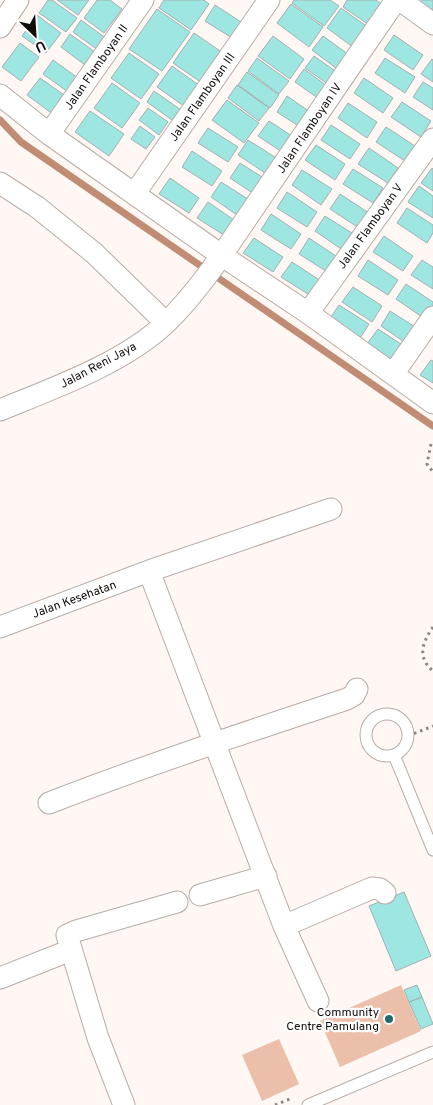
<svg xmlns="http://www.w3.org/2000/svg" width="433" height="1105" font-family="Overpass,sans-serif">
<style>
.green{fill:#ecbfaa}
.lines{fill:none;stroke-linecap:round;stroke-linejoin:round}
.stream{stroke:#c08c74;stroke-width:7}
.building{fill:#9ee6e2;stroke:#a2b0af}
.service-casing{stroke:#b7aca6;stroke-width:13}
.minor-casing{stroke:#b7aca6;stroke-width:23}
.path{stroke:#8c8683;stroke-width:3;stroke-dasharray:2.5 4;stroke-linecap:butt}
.service{stroke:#fff;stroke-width:11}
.minor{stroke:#fff;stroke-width:21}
.poi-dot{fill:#206c69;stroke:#fff;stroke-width:2}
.labels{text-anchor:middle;stroke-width:4.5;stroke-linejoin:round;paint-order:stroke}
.street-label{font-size:12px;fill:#100c0a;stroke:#fff}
.poi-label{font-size:12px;fill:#100c0a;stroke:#fff;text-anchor:end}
</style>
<rect width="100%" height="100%" fill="#fef7f3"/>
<path class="green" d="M401,985L421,1031L340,1067L320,1021Z
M279,1039L299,1084L262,1101L242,1055Z"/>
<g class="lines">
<path class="stream" d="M0,120L21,142L433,426"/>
</g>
<path class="building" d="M48,0H52L77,18L66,32L39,13Z
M57,0H89L78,15Z
M97,0H110L122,9L104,33L84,18Z
M164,0H204L209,4L191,30L159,8Z
M294,0H330L339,6L324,26L292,3Z
M347,0H376L387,8L372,27L343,7Z
M422,0H433V14L419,5Z
M291,4L323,27L309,47L277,23Z
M215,5L247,26L237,41L205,21Z
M341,8L372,30L357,50L327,28Z
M157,9L190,32L162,71L129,49Z
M37,15L61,33L46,53L22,36Z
M81,20L107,39L98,50L73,32Z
M194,33L226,55L205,85L173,63Z
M70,34L95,52L85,65L61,47Z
M394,35L423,55L413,70L384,50Z
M273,36L304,59L290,79L258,56Z
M323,36L352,57L341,72L312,50Z
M20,43L39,57L21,81L2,67Z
M129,53L159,74L141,99L111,78Z
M314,56L341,75L332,87L305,68Z
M257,58L289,81L279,94L248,71Z
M385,58L415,77L405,93L375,73Z
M432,59L433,60V82L421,74Z
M53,60L78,78L68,92L43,74Z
M172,66L203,88L188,109L157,87Z
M304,69L331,89L322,101L295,82Z
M247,72L279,95L270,108L238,85Z
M40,78L67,97L54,115L27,95Z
M364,78L393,98L383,113L354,93Z
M423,82L433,88V110L413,97Z
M112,83L140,103L122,128L94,108Z
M237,85L269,108L259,121L228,98Z
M154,91L184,112L176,123L147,102Z
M287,96L313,114L303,129L277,112Z
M227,100L259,123L244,143L212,120Z
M402,102L431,121L421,137L391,117Z
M348,103L377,122L367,138L338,118Z
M148,108L168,122L159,135L139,120Z
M90,111L124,134L109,156L75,132Z
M269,121L298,140L288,156L258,136Z
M331,125L360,144L350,159L321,140Z
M140,126L155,137L146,149L131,139Z
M386,127L415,146L405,161L376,142Z
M208,128L238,147L228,162L198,143Z
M248,140L278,159L268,175L238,155Z
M316,145L345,164L335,180L305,160Z
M369,148L398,168L388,183L358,164Z
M192,151L222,171L212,186L182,167Z
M240,163L270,182L260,198L230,178Z
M432,168L433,169V191L421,183Z
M353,169L383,188L373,203L343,184Z
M302,170L332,189L321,205L292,185Z
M170,178L199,198L189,213L159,194Z
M221,182L251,201L240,217L211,197Z
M419,186L433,196V218L408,202Z
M287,192L317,212L307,227L277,208Z
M340,194L369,213L359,228L330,209Z
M208,202L237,222L227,237L197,218Z
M407,208L433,225V233L427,243L397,223Z
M271,214L301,234L291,249L261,230Z
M325,216L355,235L344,251L315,231Z
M384,236L413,256L403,271L373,252Z
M254,238L283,257L273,272L243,253Z
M309,238L339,258L329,273L299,254Z
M368,260L398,280L388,295L358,276Z
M422,260L433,267V289L411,275Z
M292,262L321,281L311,296L281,277Z
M406,284L433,302V307L425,319L396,299Z
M353,287L382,306L372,322L342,302Z
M339,305L369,324L359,340L329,320Z
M390,311L420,330L410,346L381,326Z
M378,329L407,348L397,364L367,344Z
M431,360L433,361V383L420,375Z
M404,892L431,956L396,971L369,906Z
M417,985L422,997L409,1002L404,990Z
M422,997L433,1024L421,1029L409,1002Z"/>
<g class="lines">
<g class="service-casing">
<path id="service" d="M366 735a21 21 0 1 1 42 0a21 21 0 1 1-42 0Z
M394,755L433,850
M308,1105L433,1052"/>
</g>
<g class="minor-casing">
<path id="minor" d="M400,0L433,24
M0,27L18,0
M0,95L49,134L221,255L308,313L433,403
M49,134L143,0
M0,183L37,207L94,253L166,323
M135,193L269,0
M308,313L433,139
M393,374L433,317
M0,410C54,388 124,363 166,323C204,286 232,239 262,196C306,131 351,65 396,0
M149,571L284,926L318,1001
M0,627L149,571L331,509
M49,803C147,765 247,732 347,699L354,695L357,689
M200,895L266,876
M284,926L372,888L380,889L385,893
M0,978L71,950
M124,1105L98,1038L67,935L76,931L177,902"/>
</g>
<path class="path" d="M431,444L427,464L433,472
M433,627C422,643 417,657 433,671
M408,736L433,726
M275,1105L292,1098"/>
<use href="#service" class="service"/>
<use href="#minor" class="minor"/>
</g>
<circle class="poi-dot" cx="389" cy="1019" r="5"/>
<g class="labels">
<g class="street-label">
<text transform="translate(96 67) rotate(-55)" y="4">Jalan Flamboyan II</text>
<text transform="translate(202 97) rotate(-55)" y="4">Jalan Flamboyan III</text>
<text transform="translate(309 128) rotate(-56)" y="4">Jalan Flamboyan IV</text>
<text transform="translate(370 226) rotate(-54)" y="4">Jalan Flamboyan V</text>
<text transform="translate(98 365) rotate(-28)" y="4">Jalan Reni Jaya</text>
<text transform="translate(74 599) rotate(-20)" y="4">Jalan Kesehatan</text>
</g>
<g class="poi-label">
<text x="379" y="1016">Community<tspan x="379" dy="14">Centre Pamulang</tspan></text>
</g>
</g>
<g transform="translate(35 35) rotate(155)" stroke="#ffffff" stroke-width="4" paint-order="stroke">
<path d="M0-4L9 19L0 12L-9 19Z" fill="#100c0a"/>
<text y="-8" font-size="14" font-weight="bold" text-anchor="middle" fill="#100c0a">U</text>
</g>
</svg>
